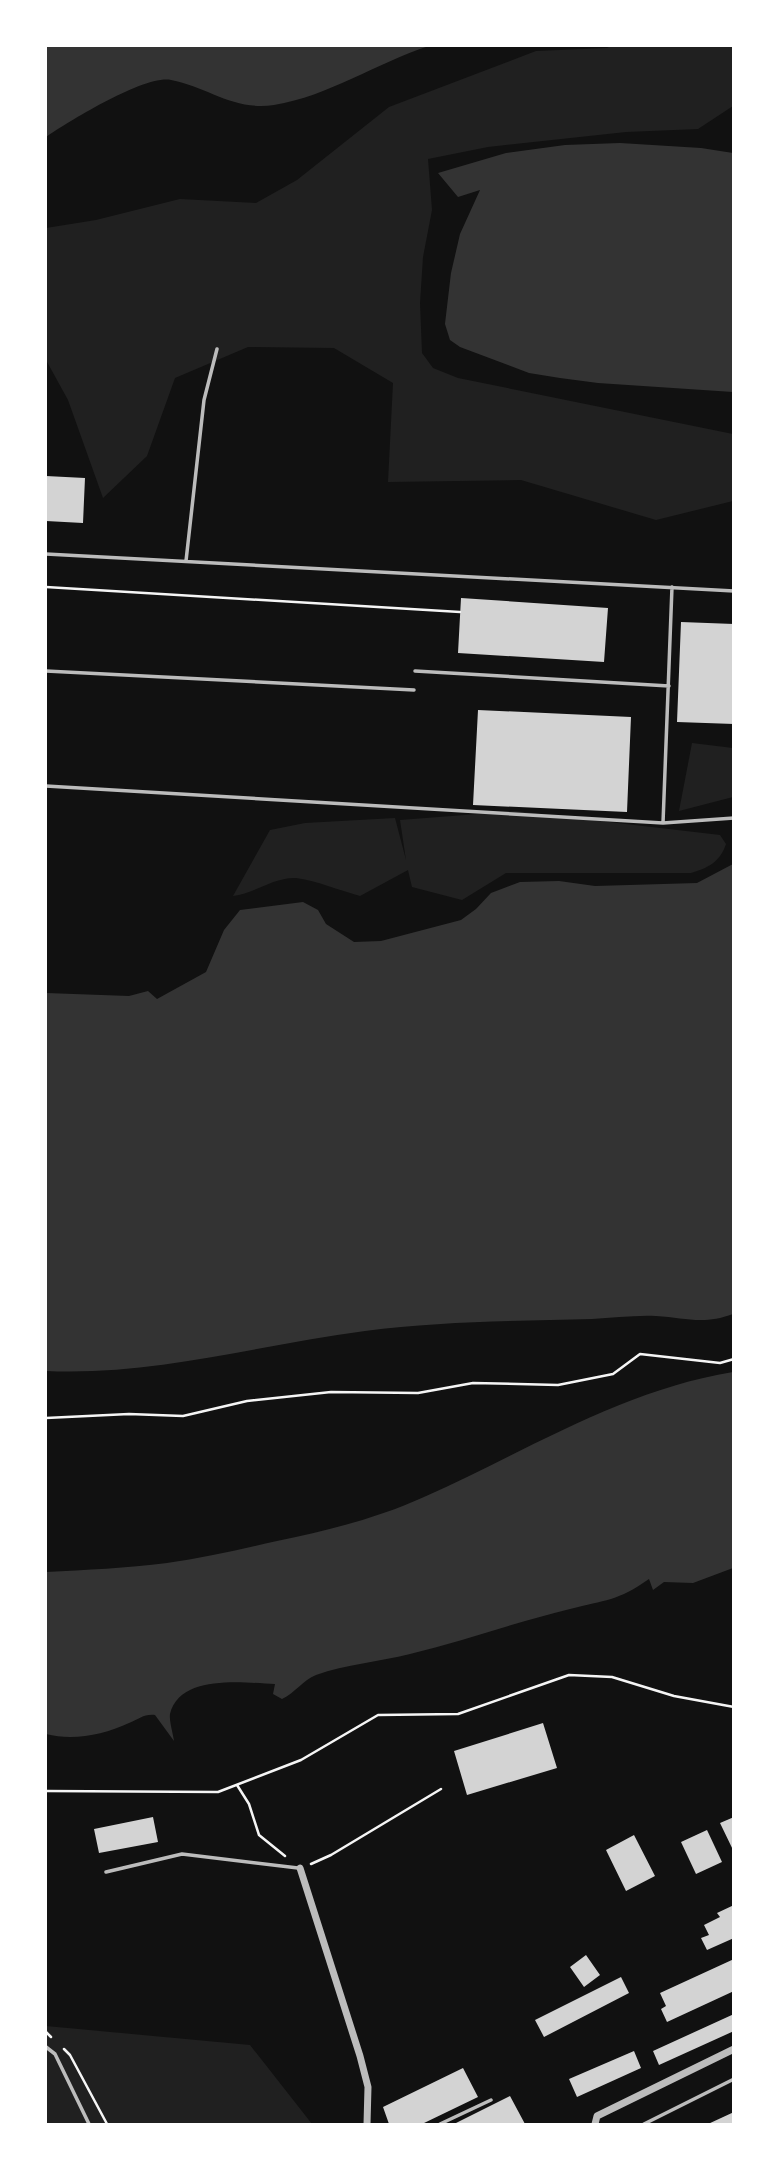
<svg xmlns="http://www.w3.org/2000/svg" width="779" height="2170" font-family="Lato,sans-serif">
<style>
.green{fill:#202020}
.water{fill:#333}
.building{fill:#d3d3d3}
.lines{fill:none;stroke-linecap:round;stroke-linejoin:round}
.path{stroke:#f5f5f5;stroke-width:2.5}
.service{stroke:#bcbcbc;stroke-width:3.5}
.minor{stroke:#bcbcbc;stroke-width:7}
</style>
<rect width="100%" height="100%" fill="#111"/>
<path class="green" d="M611,46H733V106L698,129L626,132L488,147L428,159L432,210L423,257L420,303L422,353L433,368L458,378L733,434V501L656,520L521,480L388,482L393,383L334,348L248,347L175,378L147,456L103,498L68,400L46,360V228L96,220L180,199L256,203L297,180L389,107L536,51L607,48Z
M692,743L733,748V797L679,811Z
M515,811L720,835L726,844C720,862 708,868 691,873H506L462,900L412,887L408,870L360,896C341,891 315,880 296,878C273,877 254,894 233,896L270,830L305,823L395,818L406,860L400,820Z
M46,2026L250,2045L312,2124H46Z"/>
<path class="water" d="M46,46H429C376,63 329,96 274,105C233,111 208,87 171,80C144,75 70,121 46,137Z
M620,143L701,148L733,153V392L598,383L560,378L529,373L460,347L450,340L445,324L451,273L460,234L480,190L458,197L438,173L506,153L565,145Z
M733,864V1314C704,1325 686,1318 656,1316C635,1315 613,1318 592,1319C517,1321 440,1321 365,1331C259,1345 153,1376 46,1371V993L129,996L148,991L157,999L206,972L224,930L240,910L303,902L318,910L326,924L354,942L381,941L461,920L476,909L491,893L520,882L559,881L595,886L697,883Z
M733,1372V1568L693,1583L664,1582L653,1590L649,1579C618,1601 605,1600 570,1609C516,1622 464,1641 410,1654C379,1662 346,1664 316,1675C303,1680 295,1693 282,1699L273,1694L275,1684C246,1683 180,1673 170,1714C169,1721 173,1733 174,1741L155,1715C143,1714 140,1719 129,1723C103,1735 73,1741 46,1734V1572C86,1570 127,1568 167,1563C204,1558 241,1549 277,1541C326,1531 378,1518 424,1497C525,1452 622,1390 733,1372Z"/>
<path class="building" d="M46,476L85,478L83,523L46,521Z
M461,598L608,608L604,662L458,653Z
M681,622L734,624V724L677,722Z
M478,710L631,717L627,812L473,805Z
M543,1723L557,1768L467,1795L454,1751Z
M153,1817L158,1842L99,1853L94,1829Z
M734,1817V1852L720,1823Z
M707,1830L722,1862L696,1874L681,1842Z
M634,1835L655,1876L626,1891L606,1850Z
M734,1905V1938L707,1950L701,1938L709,1935L704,1925L720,1917L717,1913Z
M586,1955L600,1975L584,1987L570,1967Z
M734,1959V1991L667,2022L661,2009L666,2006L660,1993Z
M621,1977L629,1993L544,2037L535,2020Z
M734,2014V2031L659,2065L653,2051Z
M634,2051L641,2068L577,2097L569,2079Z
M463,2068L478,2097L422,2124H389L383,2107Z
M510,2096L525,2124H454Z
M734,2112V2124H708Z"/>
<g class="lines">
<path class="path" d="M46,587L460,612
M46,1418L129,1414L183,1416L247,1401L331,1392L418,1393L473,1383L558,1385L613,1374L640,1354L720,1363L734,1359
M237,1785L249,1804L259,1835L285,1856
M46,1791L218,1792L301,1760L378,1715L458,1714L569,1675L612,1677L674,1696L734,1707
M311,1864L331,1855L441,1789
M46,2032L51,2037
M64,2049L70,2055L107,2124"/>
<path class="service" d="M46,554L734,591
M186,561L204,400L217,349
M46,671L414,690
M415,671L669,686
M46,786L663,823L734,818
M663,823L672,587
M106,1872L182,1854L298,1868
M46,2047L55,2054L89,2124
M440,2124L491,2100
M644,2124L734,2079"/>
<path class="minor" d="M300,1868L360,2056L368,2087L367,2124
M595,2124L597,2116L734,2049"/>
</g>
<rect width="779" height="2170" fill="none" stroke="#ffffff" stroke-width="94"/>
</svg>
